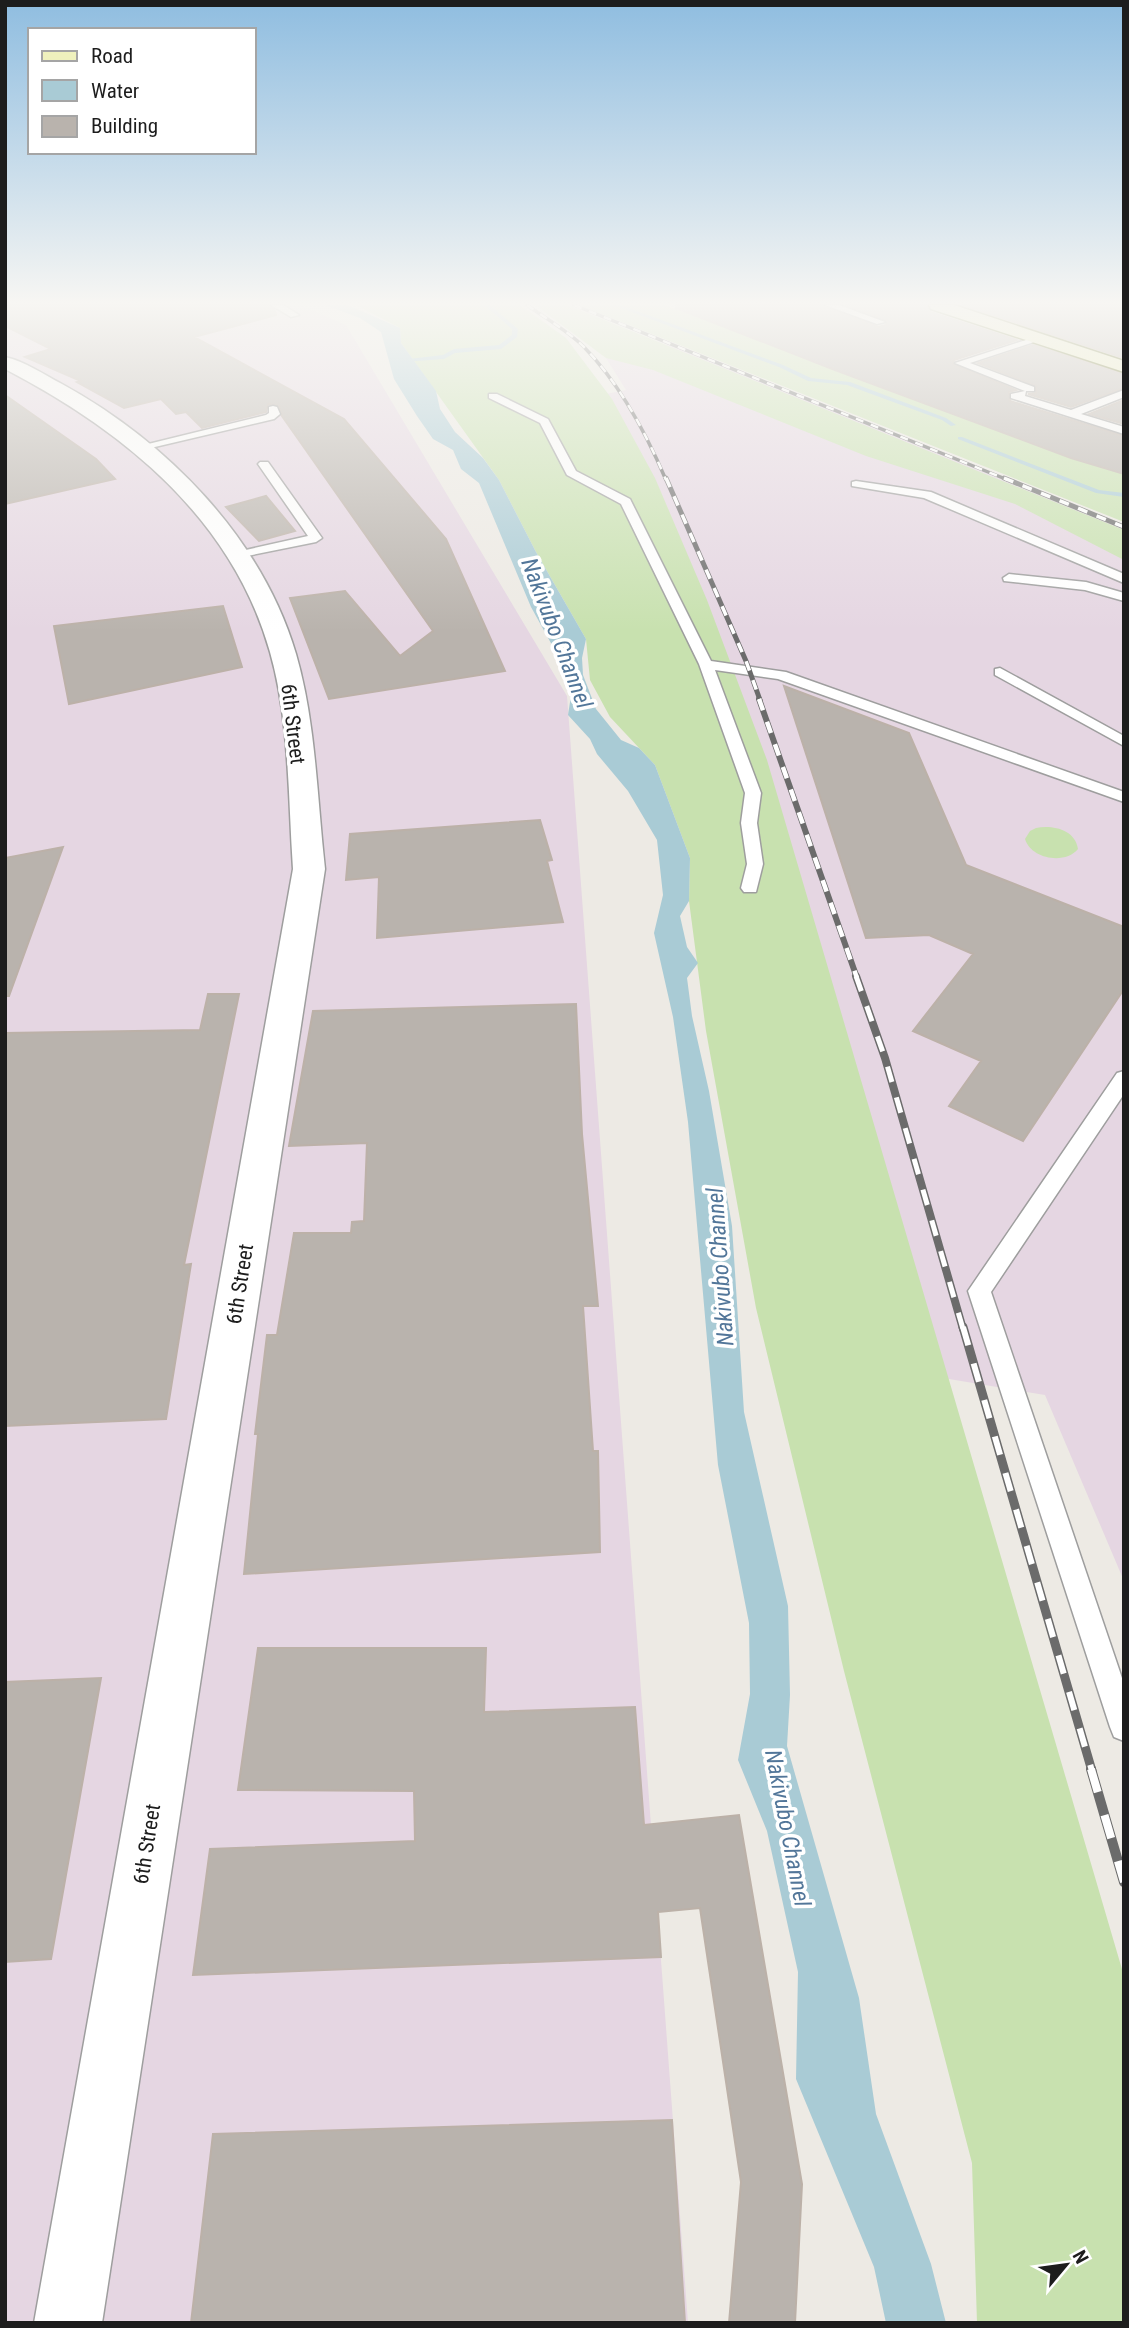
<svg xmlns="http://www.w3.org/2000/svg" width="1129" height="2328" font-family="'Roboto Condensed',sans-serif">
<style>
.industrial{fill:#e5d6e2}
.grass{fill:#c8e1af}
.water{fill:#a9cbd5}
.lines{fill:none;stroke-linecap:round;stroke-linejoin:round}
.stream{fill:#a9cbd5;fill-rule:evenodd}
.building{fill:#b9b3ad;stroke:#bcb1a8;stroke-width:2}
.service-casing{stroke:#9e9e9e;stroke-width:3}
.minor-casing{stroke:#9e9e9e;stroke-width:3}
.secondary-casing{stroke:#5d6611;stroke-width:3}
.service{fill:#fff;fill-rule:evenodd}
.minor{fill:#fff;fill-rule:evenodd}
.secondary{fill:#eff1bd;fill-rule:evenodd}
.rail-far5-casing{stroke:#6b6b6b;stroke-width:3.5}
.rail-far4-casing{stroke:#6b6b6b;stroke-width:5}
.rail-far3-casing{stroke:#6b6b6b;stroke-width:6}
.rail-far2-casing{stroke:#6b6b6b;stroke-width:8}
.rail-far1-casing{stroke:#6b6b6b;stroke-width:9}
.rail-casing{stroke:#6b6b6b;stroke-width:10}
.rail-far5{stroke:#fff;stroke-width:2.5;stroke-dasharray:8;stroke-linecap:butt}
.rail-far4{stroke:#fff;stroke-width:3.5;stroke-dasharray:10;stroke-linecap:butt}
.rail-far3{stroke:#fff;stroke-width:4.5;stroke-dasharray:12;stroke-linecap:butt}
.rail-far2{stroke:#fff;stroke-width:5;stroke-dasharray:16;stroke-linecap:butt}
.rail-far1{stroke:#fff;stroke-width:6;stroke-dasharray:19;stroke-linecap:butt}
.rail{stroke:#fff;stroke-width:8;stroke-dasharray:24;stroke-linecap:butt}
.labels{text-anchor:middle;stroke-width:7;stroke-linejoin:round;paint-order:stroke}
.street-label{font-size:21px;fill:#1d1d1d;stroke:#fff}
.water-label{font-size:23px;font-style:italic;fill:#527699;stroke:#fff}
</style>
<rect width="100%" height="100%" fill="#edeae4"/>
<path class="industrial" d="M5,305H300L346,325L567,696L688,2323H5Z
M673,343L1124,530V1581L1045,1395L805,1355L692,753L601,395L626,390L606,358Z"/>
<path class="grass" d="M356,305H520L566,338L612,399L655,478L707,600L767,760L1124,1976V2323H977L972,2163L844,1671L756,1308L706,1031L689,901L690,858L655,765L610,717L590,680L586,639L536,552L499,480L401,343L400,328Z
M535,305H567L1124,530V560L1015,504L866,456L653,370L606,358Z
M579,305H665L1124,474V522Z
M1036,828C1052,825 1075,829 1078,849C1065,865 1031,859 1025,839L1030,831Z"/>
<path class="water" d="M325,305H348L400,328L401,343L436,391L440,409L455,432L483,458L499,480L536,552L586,639L582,658L583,675L596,709L621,740L639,748L655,765L690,858L689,901L680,916L687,947L698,963L687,978L692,1016L709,1091L732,1226L744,1412L788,1606L790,1695L787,1746L859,1998L876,2114L931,2264L946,2323H886L874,2267L796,2079L798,1972L767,1831L738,1760L750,1694L749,1623L718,1465L688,1122L673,1017L654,933L663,895L657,840L628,791L597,754L590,739L568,715L572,689L552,645L531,607L479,483L461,469L453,450L433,439L417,416L394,379L381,332L360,318Z"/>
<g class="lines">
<path class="stream" d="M484,305H490L518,329L517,337L501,349L455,353L444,359L403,362L400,360L443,355L454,349L499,345L512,335V329Z
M613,305H621L783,365L811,378L850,382L946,418L956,425L951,426L942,420L847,385L808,381L779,367Z
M958,437H962L1099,490L1124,493V497L1096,493L958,439Z"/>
</g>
<path class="building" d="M5,305H269L275,311L276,315L194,337L344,419L446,539L505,671L329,699L290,598L345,591L400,656L433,631L282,416L279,406L268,404L266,412L202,428L186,412L176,414L161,399L124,408L77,382L81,381L25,357L51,349L5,326Z
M676,305H822L878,327L886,325L887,321L846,305H927L930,312L1017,340L954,360L953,364L1016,390L1009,392L1010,401L1124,436V474L1071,458L835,370L676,308Z
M962,305H1124V358Z
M1033,345L1124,374V388L1071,407L1028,394L1036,393V386L978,363Z
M5,395L96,459L115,479L5,504Z
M1124,400V424L1089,414Z
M266,496L295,531L259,541L226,507Z
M223,606L242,667L69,704L54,626Z
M784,686L909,733L966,865L1124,927V989L1023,1141L949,1106L981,1061L913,1031L973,954L929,935L866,938Z
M540,820L552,860L547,861L563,922L377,938L379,877L346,880L350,834Z
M63,847L9,996H5V858Z
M208,994H239L184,1265L191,1264L166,1419L5,1426V1033L200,1030Z
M576,1004L582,1134L598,1306H583L593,1451H598L600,1552L244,1574L258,1434H255L267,1335H277L294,1233H351L352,1222L364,1221L367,1143L289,1146L313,1011Z
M258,1648H486L484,1712L635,1707L644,1825L739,1815L802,2184L795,2323H729L741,2182L700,1908L658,1912L661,1957L193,1975L210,1849L415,1841L414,1791L238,1790Z
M101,1678L51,1959L5,1962V1682Z
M672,2120L685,2323H191L213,2134Z"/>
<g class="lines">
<g class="service-casing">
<path id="service" d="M271,305H283L299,315L291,317Z
M825,305H839L885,322L877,324Z
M1035,337L1043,339L970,363L1034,387V391H1026L1025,396L1071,410L1124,390V397L1081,414L1124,427V434L1011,398V394L1025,391L955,363Z
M489,394H497L548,419L576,471L630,499L711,661L786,672L1124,792V802L778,679L715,670L761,793L757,823L763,864L756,892H744L741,888L747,864L741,823L745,793L699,664L621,504L567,475L540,423L489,398Z
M273,406L277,407L280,414L274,419L142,450L136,447L266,415L269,413V407Z
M260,462H268L322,538L316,542L232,559V553L308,536L258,464Z
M856,481L931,492L1124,574V583L924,498L852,486V482Z
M1009,574L1086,582L1124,593V601L1085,590L1004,581L1003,578Z
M1000,668L1124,736V746L995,675V669Z
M1124,1071V1094L991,1292L1124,1684V1741L1114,1737L1110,1727L968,1291L1117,1073Z"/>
</g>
<g class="minor-casing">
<path id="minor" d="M5,357C25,361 44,375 62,384C166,441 262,538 296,654C316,723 317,798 325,869L102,2323H34L293,869C288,798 290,722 270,652C232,518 124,431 5,369Z"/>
</g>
<g class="secondary-casing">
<path id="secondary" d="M929,305H954L1124,361V372L931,309Z"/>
</g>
<use href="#service" class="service"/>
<use href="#minor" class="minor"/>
<use href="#secondary" class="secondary"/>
<g class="rail-far5-casing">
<path id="rail-far5" d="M527,305C545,318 568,331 584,347C620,384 646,433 666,480
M574,305L1008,480"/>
</g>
<g class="rail-far4-casing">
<path id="rail-far4" d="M666,478L746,661L760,700
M1004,478L1124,527"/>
</g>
<g class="rail-far3-casing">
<path id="rail-far3" d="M759,699L857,978"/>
</g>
<g class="rail-far2-casing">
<path id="rail-far2" d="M856,976L885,1058L963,1329"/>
</g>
<g class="rail-far1-casing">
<path id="rail-far1" d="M963,1327L1092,1771"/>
</g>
<g class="rail-casing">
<path id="rail" d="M1091,1769L1124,1882"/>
</g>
<use href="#rail-far5" class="rail-far5"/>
<use href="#rail-far4" class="rail-far4"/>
<use href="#rail-far3" class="rail-far3"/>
<use href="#rail-far2" class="rail-far2"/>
<use href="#rail-far1" class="rail-far1"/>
<use href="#rail" class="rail"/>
</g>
<linearGradient id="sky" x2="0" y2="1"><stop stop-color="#8fbde0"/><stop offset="0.48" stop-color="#f7f6f3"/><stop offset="1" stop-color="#f7f6f3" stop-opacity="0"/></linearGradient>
<rect width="1129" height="631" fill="url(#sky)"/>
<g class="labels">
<g class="street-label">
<text transform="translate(293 724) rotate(83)" y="7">6th Street</text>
<text transform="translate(240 1284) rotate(-81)" y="7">6th Street</text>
<text transform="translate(147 1844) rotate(-81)" y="7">6th Street</text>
</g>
<g class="water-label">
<text transform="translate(557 633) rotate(69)" y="8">Nakivubo Channel</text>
<text transform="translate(720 1267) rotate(-94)" y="8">Nakivubo Channel</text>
<text transform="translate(788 1828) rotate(79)" y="8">Nakivubo Channel</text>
</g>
</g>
<rect width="1129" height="2328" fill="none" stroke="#1d1d1d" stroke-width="14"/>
<rect x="28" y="28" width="228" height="126" fill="#ffffff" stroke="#a5a5a5" stroke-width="2"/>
<rect x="42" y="51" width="35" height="10" fill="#eff1bd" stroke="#a5a5a5" stroke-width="2"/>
<text x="91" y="63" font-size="21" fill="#1d1d1d">Road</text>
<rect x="42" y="80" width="35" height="21" fill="#a9cbd5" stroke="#a5a5a5" stroke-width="2"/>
<text x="91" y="98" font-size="21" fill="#1d1d1d">Water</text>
<rect x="42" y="116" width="35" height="21" fill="#b9b3ad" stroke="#a5a5a5" stroke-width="2"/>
<text x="91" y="133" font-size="21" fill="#1d1d1d">Building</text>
<g transform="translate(1066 2265) rotate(61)" stroke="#ffffff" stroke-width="5" paint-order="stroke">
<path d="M0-5L12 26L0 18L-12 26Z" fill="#1d1d1d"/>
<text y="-10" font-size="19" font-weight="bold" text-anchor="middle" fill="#1d1d1d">N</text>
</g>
</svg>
